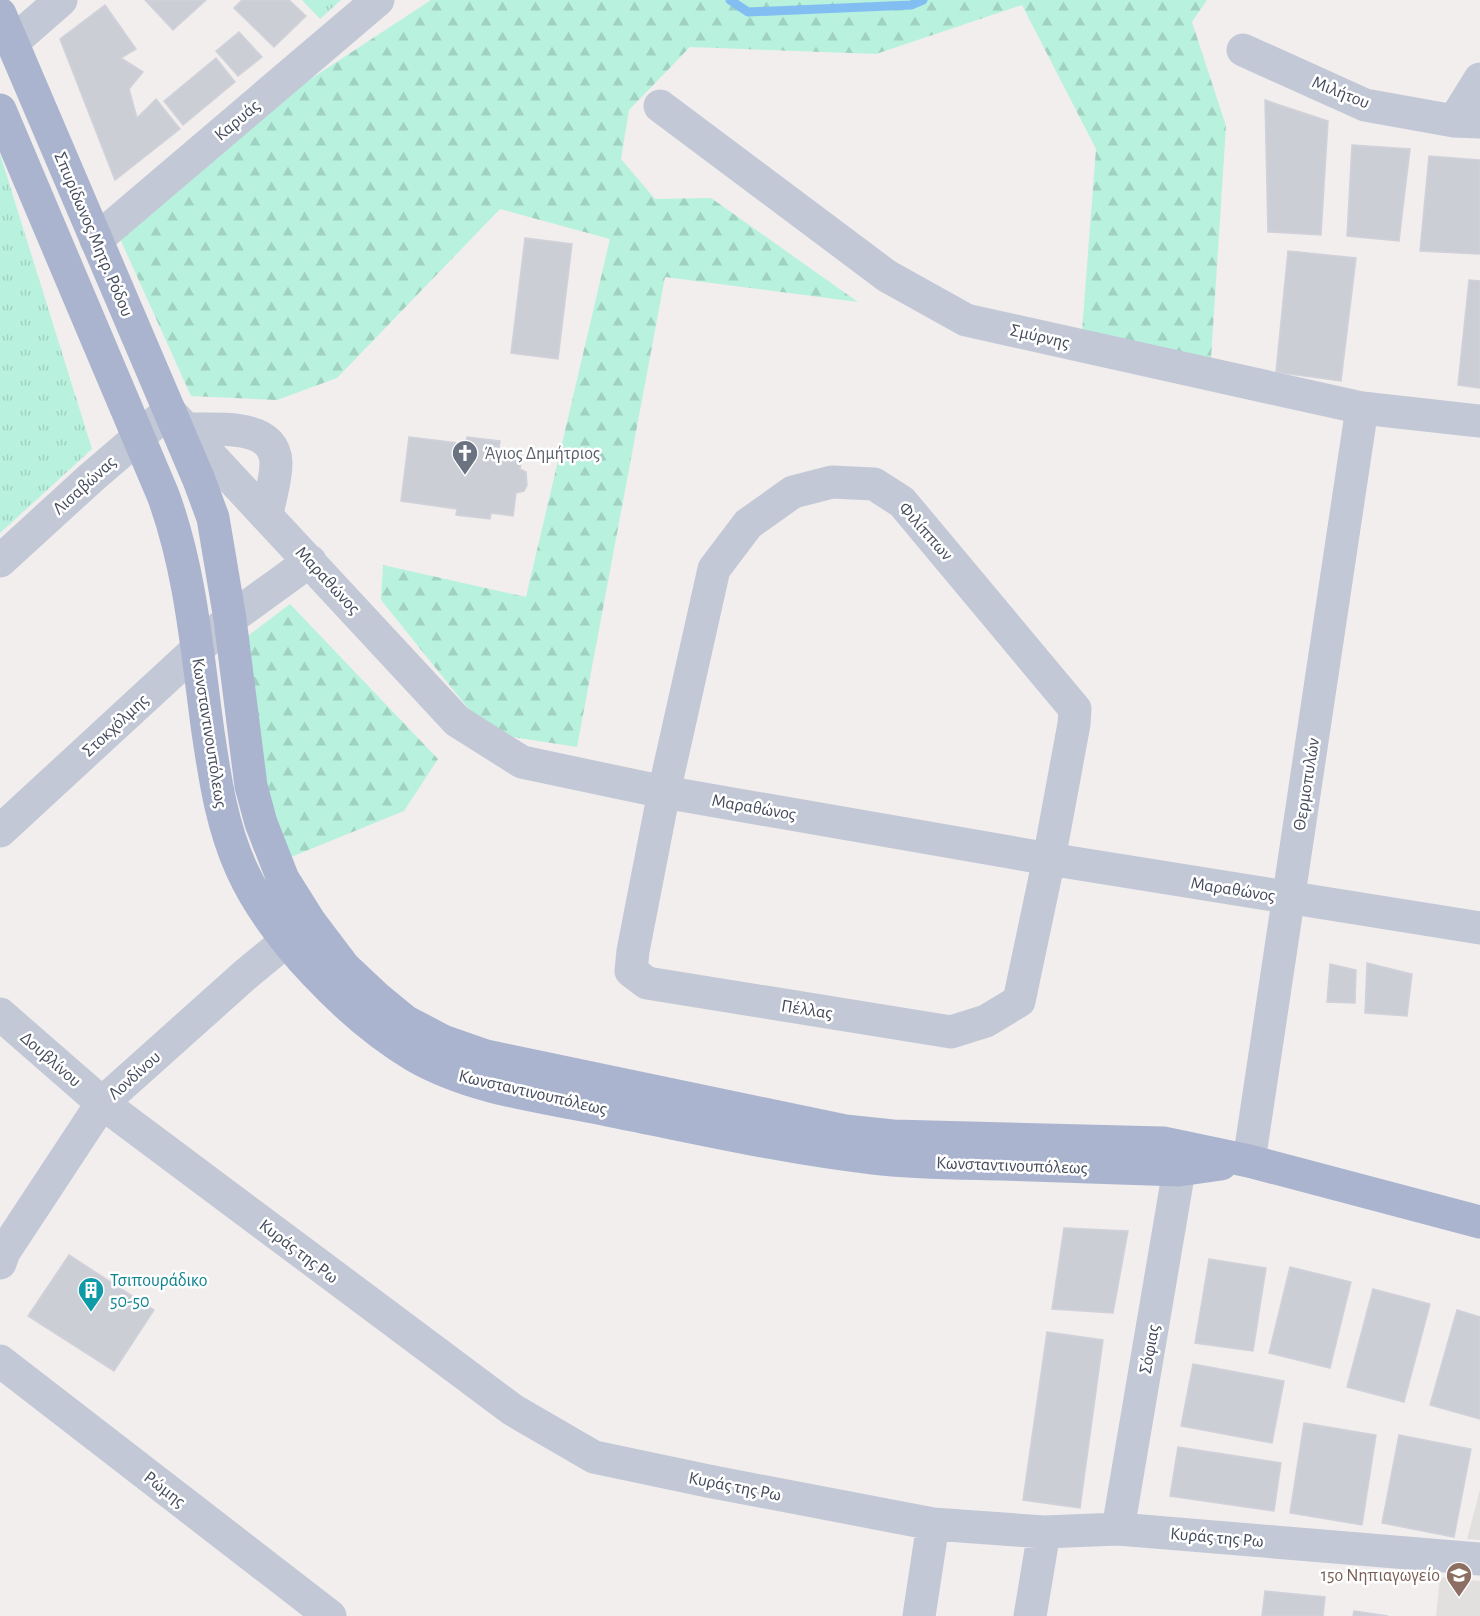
<svg xmlns="http://www.w3.org/2000/svg" width="1480" height="1616" font-family="'Alegreya Sans',sans-serif">
<style>
.education{fill:#e2dfdf}
.grass{fill:url(#grass-tufts)}
.forest{fill:url(#forest-firs)}
.lines{fill:none;stroke-linecap:round;stroke-linejoin:round}
.stream{stroke:#82bef2;stroke-width:9}
.building{fill:#ccced6;stroke:#d1d1da;stroke-width:1.5}
.minor{stroke:#c3c8d6;stroke-width:33}
.major{stroke:#abb4cf;stroke-width:33}
.labels{text-anchor:middle;stroke-width:5;stroke-linejoin:round;paint-order:stroke}
.street-label{font-size:18px;fill:#454b5c;stroke:#fff}
.worship-label{font-size:18px;fill:#5b616d;stroke:#fff;text-anchor:start}
.culture-label{font-size:18px;fill:#0d838f;stroke:#fff;text-anchor:start}
.education-label{font-size:18px;fill:#785e54;stroke:#fff;text-anchor:end}
</style>
<defs>
<pattern id="grass-tufts" width="24" height="20" patternUnits="userSpaceOnUse" patternTransform="scale(1.5)"><rect width="24" height="20" fill="#b8f2de"/><path d="M3 7l-1-3M5 7V3M7 7l1-3M15 17l-1-3M17 17v-4M19 17l1-3" fill="none" stroke="#a0d1c1"/></pattern>
<pattern id="forest-firs" width="22" height="20" patternUnits="userSpaceOnUse" patternTransform="scale(1.5)"><rect width="22" height="20" fill="#b8f2de"/><path d="M5 1l3.5 6h-7zM16 11l3.5 6h-7z" fill="#a0d1c1"/></pattern>
</defs>
<rect width="100%" height="100%" fill="#f1eeed"/>
<path class="education" d="M1480,1490V1540L1467,1539Z
M1440,1577L1480,1581V1616H1436Z"/>
<path class="grass" d="M302,0H341L320,19Z
M0,154L92,449L0,533Z"/>
<path class="forest" d="M431,0H1207L1192,22L1226,126L1210,374L1080,357L1096,149L1022,5L876,54L690,47L629,110L621,159L655,199L711,198L858,302L665,277L577,747L488,733L381,600L383,565L526,597L610,239L500,209L337,378L277,400L191,396L108,212Z
M290,604L438,759L404,811L286,859L245,715L241,641Z"/>
<g class="lines">
<path class="stream" d="M730,0L748,12L911,5L923,0"/>
</g>
<path class="building" d="M145,0H206L173,30Z
M242,0H289L306,16L274,47L234,8Z
M105,5L136,49L121,58L143,72L129,89L137,118L156,99L180,129L115,180L60,39Z
M239,32L262,57L238,76L216,51Z
M216,58L235,82L183,125L164,101Z
M1265,100L1328,121L1321,235L1268,232Z
M1352,145L1410,149L1399,241L1347,236Z
M1429,156L1480,160V254L1420,251Z
M525,238L572,244L558,359L511,353Z
M1288,251L1356,258L1341,381L1276,372Z
M1469,280L1480,281V388L1458,385Z
M409,437L466,444L467,437L500,441L499,449L522,452L520,469L526,472L527,485L524,491L516,493L513,516L491,513L490,519L456,515L457,509L401,501Z
M1367,963L1412,974L1407,1016L1365,1013Z
M1330,964L1356,970L1355,1003L1327,1002Z
M1064,1228L1128,1231L1113,1313L1052,1309Z
M69,1255L154,1310L114,1371L28,1316Z
M1209,1259L1266,1268L1253,1351L1195,1343Z
M1290,1267L1351,1282L1330,1368L1269,1353Z
M1373,1289L1430,1304L1404,1402L1347,1387Z
M1457,1310L1480,1317V1419L1430,1405Z
M1047,1332L1103,1340L1080,1508L1023,1500Z
M1193,1364L1284,1381L1272,1443L1181,1426Z
M1304,1423L1376,1435L1362,1525L1290,1513Z
M1399,1435L1471,1449L1454,1537L1382,1523Z
M1178,1447L1281,1463L1274,1511L1170,1496Z
M1265,1591L1325,1597L1323,1616H1262Z
M1354,1611L1388,1616H1353Z"/>
<g class="lines">
<path class="minor" d="M13,42L61,0
M1243,50L1365,105L1454,121L1480,122
M660,106L887,276L966,320L1362,408L1480,421
M1454,121L1480,79
M96,240L378,0
M186,429C215,430 275,422 276,463C276,480 270,498 267,514
M832,482L874,484L902,502L1075,709L1074,724L1049,859L1019,1001L986,1021L951,1032L647,983L631,971L633,951L664,792L714,569L748,524L793,492Z
M0,561L92,477L169,411L457,721L522,762L664,792L1049,859L1480,928
M0,831L230,619L310,561
M0,1014L102,1103L513,1410L594,1457L708,1481L933,1524L1044,1532L1118,1529L1480,1559
M1249,1161L1362,408
M0,1263L4,1252L102,1103L245,975L308,923
M0,1361L330,1616
M1118,1529L1179,1170
M919,1616L933,1524
M1030,1616L1044,1532"/>
<path class="major" d="M0,14L199,480L213,518L230,619L251,786L261,823L283,879L310,922L344,967L377,998L405,1021L443,1041L486,1056L845,1131L893,1136L1163,1143L1249,1161L1480,1222
M0,110L163,495C191,571 197,652 208,732C215,779 222,827 242,870C273,938 351,1018 415,1056C474,1090 547,1097 613,1111C699,1128 785,1148 873,1158C915,1163 958,1163 1001,1164C1060,1166 1120,1168 1179,1170L1221,1164"/>
</g>
<defs>
<g id="church-pin" transform="scale(1.35)"><path d="M0 17L-7.5 6A9.5 9.5 0 1 1 7.5 6Z" fill="#6b7280" stroke="#fff"/><path d="M-1.2-6h2.4v3.5h3.3v2.4h-3.3V6h-2.4V-.1h-3.3v-2.4h3.3Z" fill="#fff"/></g>
<g id="building-pin" transform="scale(1.35)"><path d="M0 17L-7.5 6A9.5 9.5 0 1 1 7.5 6Z" fill="#0f9aa8" stroke="#fff"/><path d="M-4-6H4V6H1V3H-1V6H-4ZM-2.5-4.3h1.7v1.8h-1.7ZM.8-4.3h1.7v1.8H.8ZM-2.5-1h1.7V.8h-1.7ZM.8-1h1.7V.8H.8Z" fill="#fff"/></g>
<g id="school-pin" transform="scale(1.35)"><path d="M0 17L-7.5 6A9.5 9.5 0 1 1 7.5 6Z" fill="#8d6e63" stroke="#fff"/><path d="M0-5L7-2L0 1L-7-2ZM-4 1L0 2.5L4 1V4Q0 6-4 4Z" fill="#fff"/></g>
</defs>
<g fill-rule="evenodd">
<use href="#church-pin" x="465" y="453"/>
<use href="#building-pin" x="91" y="1290"/>
<use href="#school-pin" x="1459" y="1575"/>
</g>
<g class="labels">
<g class="street-label">
<text transform="translate(1341 92) rotate(22)" y="6">Μιλήτου</text>
<text transform="translate(237 120) rotate(-40)" y="6">Καρυάς</text>
<text transform="translate(94 234) rotate(67)" y="6">Σπυρίδωνος Μητρ. Ρόδου</text>
<text transform="translate(1040 336) rotate(13)" y="6">Σμύρνης</text>
<text transform="translate(84 485) rotate(-42)" y="6">Λισαβώνας</text>
<text transform="translate(926 531) rotate(48)" y="6">Φιλίππων</text>
<text transform="translate(328 580) rotate(47)" y="6">Μαραθώνος</text>
<text transform="translate(115 725) rotate(-43)" y="6">Στοκχόλμης</text>
<text transform="translate(210 733) rotate(81)" y="6">Κωνσταντινουπόλεως</text>
<text transform="translate(1306 784) rotate(-81)" y="6">Θερμοπυλών</text>
<text transform="translate(754 807) rotate(10)" y="6">Μαραθώνος</text>
<text transform="translate(1233 889) rotate(9)" y="6">Μαραθώνος</text>
<text transform="translate(807 1009) rotate(9)" y="6">Πέλλας</text>
<text transform="translate(51 1059) rotate(41)" y="6">Δουβλίνου</text>
<text transform="translate(134 1075) rotate(-42)" y="6">Λονδίνου</text>
<text transform="translate(533 1092) rotate(13)" y="6">Κωνσταντινουπόλεως</text>
<text transform="translate(1012 1165) rotate(2)" y="6">Κωνσταντινουπόλεως</text>
<text transform="translate(299 1251) rotate(37)" y="6">Κυράς της Ρω</text>
<text transform="translate(1149 1349) rotate(-80)" y="6">Σόφιας</text>
<text transform="translate(735 1486) rotate(11)" y="6">Κυράς της Ρω</text>
<text transform="translate(165 1489) rotate(38)" y="6">Ρώμης</text>
<text transform="translate(1217 1537) rotate(5)" y="6">Κυράς της Ρω</text>
</g>
<g class="worship-label">
<text x="484" y="459">Άγιος Δημήτριος</text>
</g>
<g class="culture-label">
<text x="110" y="1286">Τσιπουράδικο<tspan x="110" dy="21">50-50</tspan></text>
</g>
<g class="education-label">
<text x="1440" y="1581">15ο Νηπιαγωγείο</text>
</g>
</g>
</svg>
